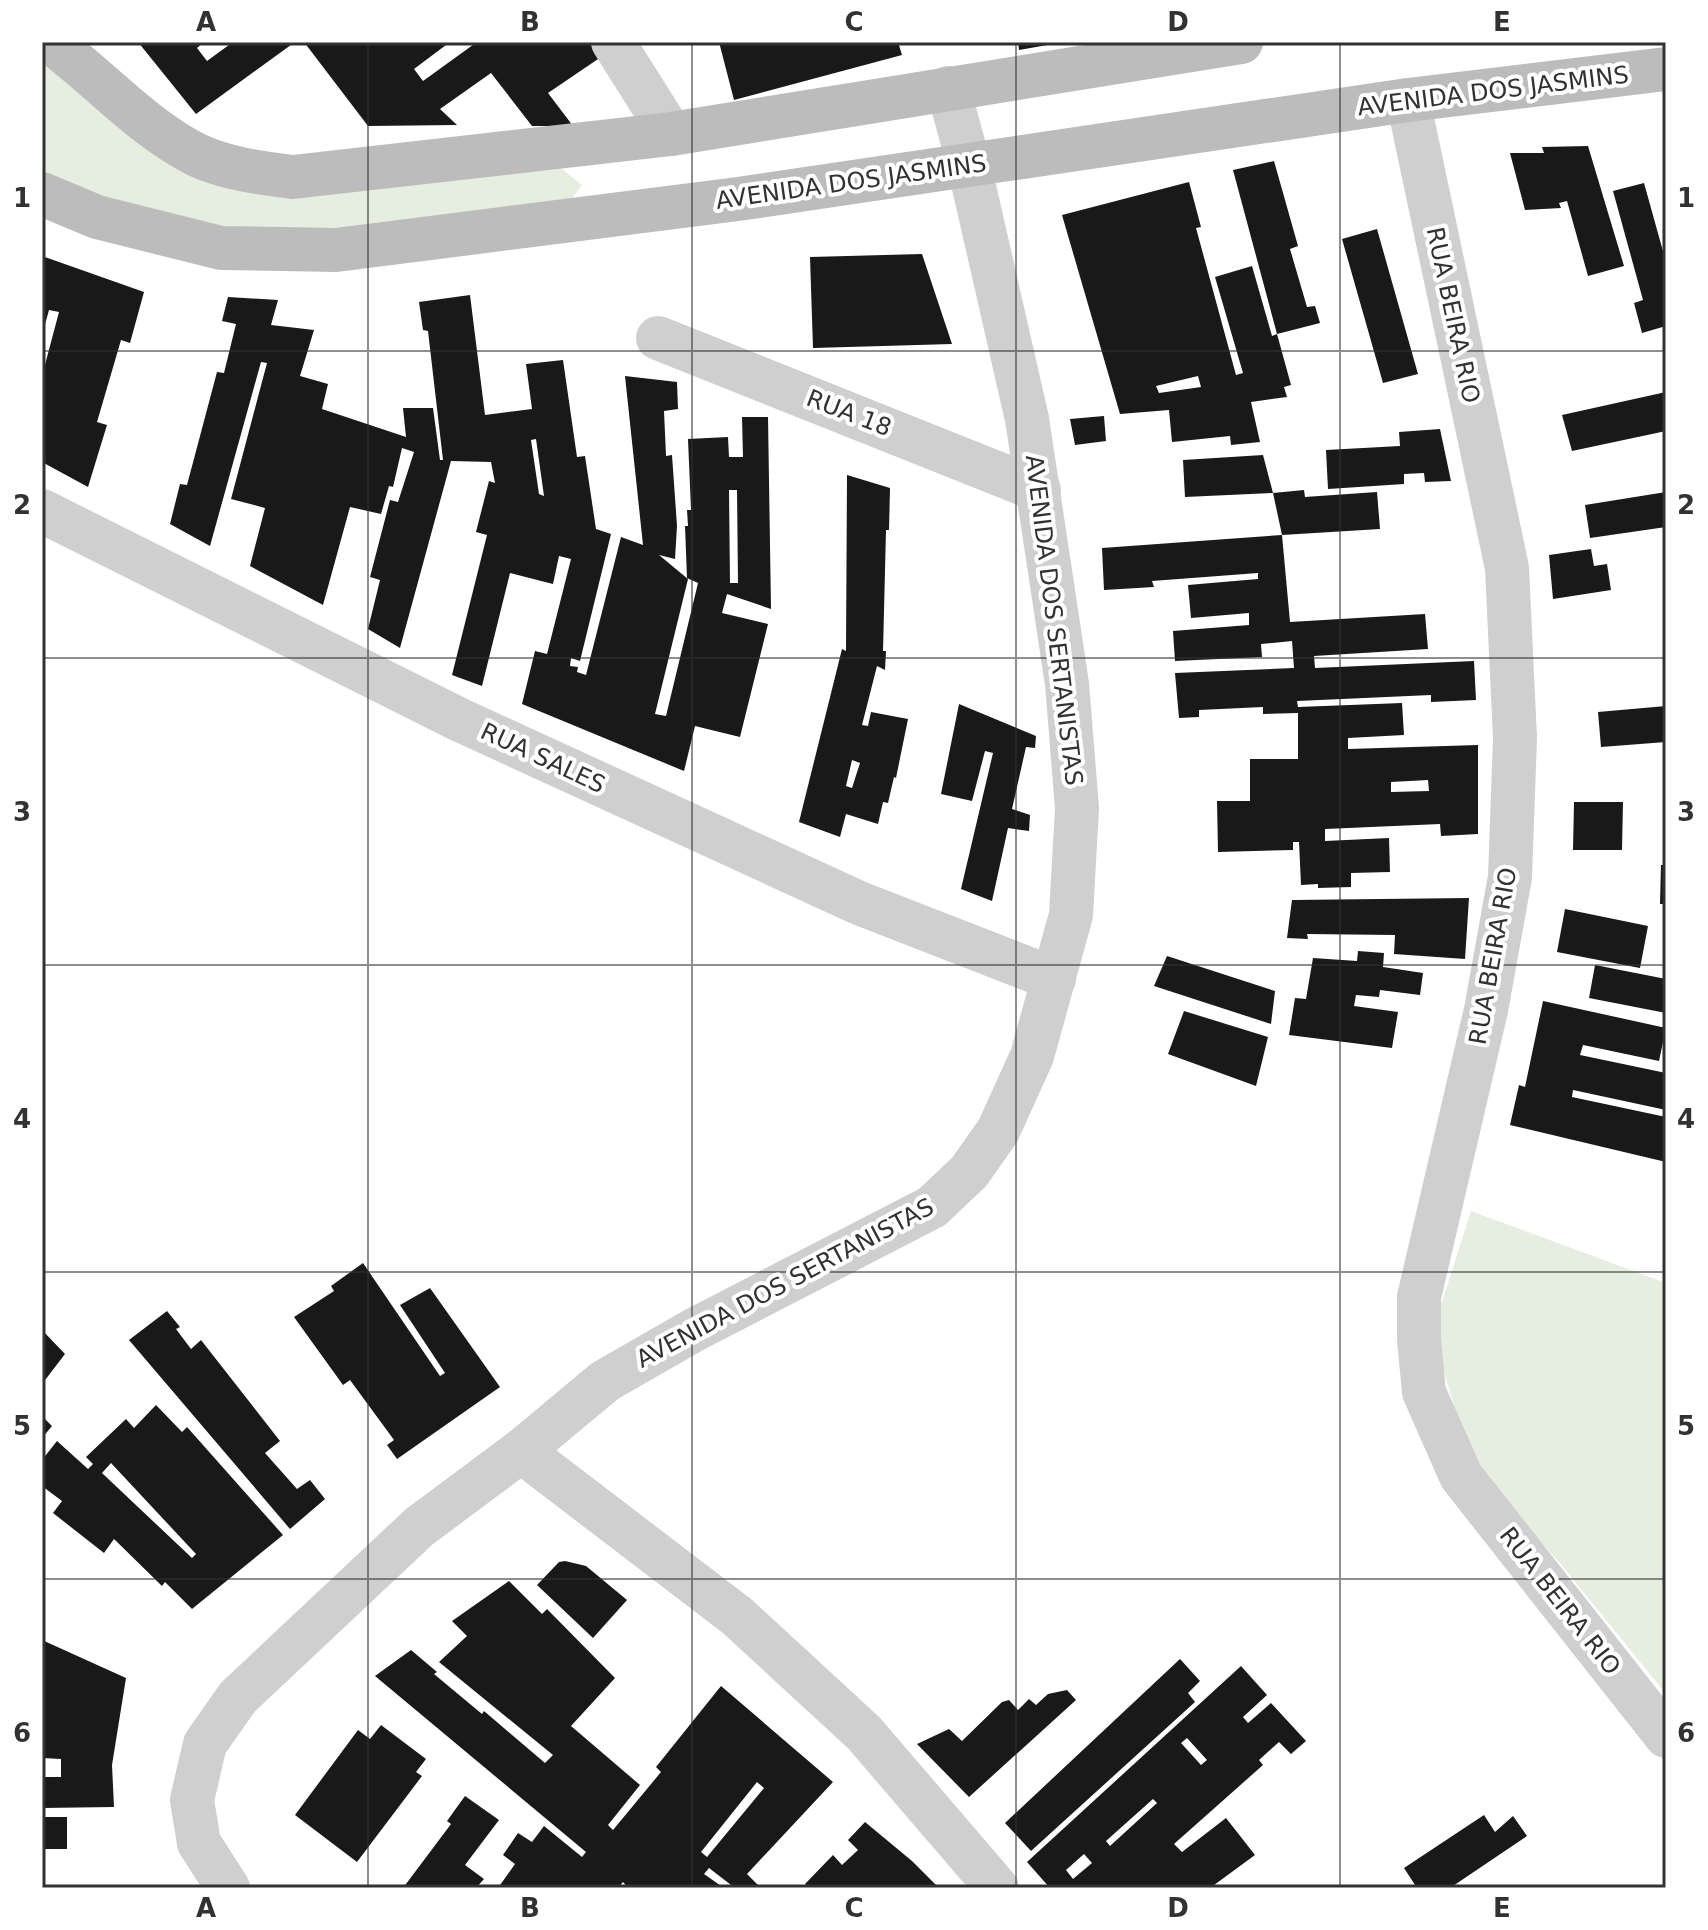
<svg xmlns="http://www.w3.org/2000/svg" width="1708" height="1930" font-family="'DejaVu Sans',sans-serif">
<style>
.green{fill:#e6efdf}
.building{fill:#191919;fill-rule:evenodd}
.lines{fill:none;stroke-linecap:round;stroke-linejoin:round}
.minor{stroke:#cfcfcf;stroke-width:44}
.tertiary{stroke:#cfcfcf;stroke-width:44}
.secondary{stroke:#bcbcbc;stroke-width:44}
.grid{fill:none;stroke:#323232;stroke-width:2;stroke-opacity:0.55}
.labels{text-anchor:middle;stroke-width:8;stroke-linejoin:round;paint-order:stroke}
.street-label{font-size:24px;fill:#323232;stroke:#fff}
.neatline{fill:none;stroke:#323232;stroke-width:3}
.grid-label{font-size:26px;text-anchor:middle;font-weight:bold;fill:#323232}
</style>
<rect width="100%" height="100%" fill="#fff"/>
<path class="green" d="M42,64L64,79L298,193L562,169L582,185L570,201L339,235L233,234L116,202L42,174Z
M1471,1211L1666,1283V1694L1559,1562L1473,1467L1432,1333Z"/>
<path class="building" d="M138,42H204L197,48L207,61L233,42H295L196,114Z
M304,42H450L414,69L423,81L477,42H590L601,57L548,93L573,126H532L491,73L440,109L457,125L368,126Z
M719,42H898L902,55L734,100Z
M1018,42H1053V44L1019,50Z
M1588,146L1624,266L1588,276L1567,201L1559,203L1561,208L1525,210L1510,153H1544L1542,147Z
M1274,161L1298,246L1290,249L1307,307L1315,306L1320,323L1277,334L1233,170Z
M1189,182L1201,227L1196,228L1236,375L1243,373L1215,277L1252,266L1272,336L1277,334L1291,385L1284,387L1287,397L1251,402L1260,442L1231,445L1230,436L1172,442L1169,410L1120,414L1062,215ZM1198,376L1201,387L1159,393L1156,386Z
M1644,183L1666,262V326L1642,333L1634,303L1643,300L1613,191Z
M1377,229L1418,374L1383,383L1342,239Z
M922,254L952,344L813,348L810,257Z
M42,256L144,292L130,343L121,340L97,422L107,425L88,487L42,462V376L59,312L49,310L42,335Z
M470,295L485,415L532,409L526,364L563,360L577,457L585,456L596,529L611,534L580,661L571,658L570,666L578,667L577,672L586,675L621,537L643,545L625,376L677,382L678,409L664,411L666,456L672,455L677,526L675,559L659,555L688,579L655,714L666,716L698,583L687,578L685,526H688L687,510H691L688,439L728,437L729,457H743L742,417H768L771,609L727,594L722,613L768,624L740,737L695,726L684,771L522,704L535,651L547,654L571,559L559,556L553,584L510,573L482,686L452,675L487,535L476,532L489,481L495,483L491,462L451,461L400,648L368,629L380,580L370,577L390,500L398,502L414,452L402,448L393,487L389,486L381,514L350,507L323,605L250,566L265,508L231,499L267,363L261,362L210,546L170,524L180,484L187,485L217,372L224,373L236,324L222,321L228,297L278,300L271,325L314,330L300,376L328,384L322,409L406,437L403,408H433L440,460H443L428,331L423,330L419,302ZM536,439L544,496L539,494L531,440ZM729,490H737L738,583H730Z
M1666,392V431L1572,451L1562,415Z
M1104,416L1106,441L1075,445L1070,419Z
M1440,429L1451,481L1425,482L1424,473L1404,474V484L1328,489L1326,450L1400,446L1399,432Z
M1263,455L1273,493L1185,497L1183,460Z
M847,475L890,488L889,530H886L883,651H886L885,670L877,666L862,725L868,726L871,712L908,719L896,778L894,777L888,803L883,802L878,824L846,814L840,837L799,822L842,649L846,651ZM852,760L860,763L852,788L846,786Z
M1304,490L1305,497L1377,492L1380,529L1282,535L1273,493Z
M1666,492V527L1590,538L1585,505Z
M1282,535L1290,622L1425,614L1428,649L1314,656L1315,668L1474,661L1476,700L1431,702V695L1297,701L1298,707L1402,703L1404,735L1348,738V749L1478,745V834L1441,836L1440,824L1325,829V841L1389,838L1390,872L1351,873V887L1318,888V884L1301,885L1299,842H1293V850L1218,852L1217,801H1250V759H1298V713L1263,714V707L1199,710V717L1179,718L1175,673L1294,668L1292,641L1261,644L1262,657L1175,661L1173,631L1249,625V613L1191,618L1188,585L1258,579V573L1152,581L1154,587L1104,590L1102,548ZM1428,780L1429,791L1391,792V782Z
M1591,549L1594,566L1607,564L1611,590L1553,599L1549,555Z
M959,704L1036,736L1035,748L1026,747L1012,809L1030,815L1029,831L1008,828L992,901L961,889L993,753L985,751L972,801L941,794Z
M1666,706V742L1601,747L1598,712Z
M1574,802H1623L1622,850H1573Z
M1661,865H1666V904H1660Z
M1469,898L1465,959L1394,954L1395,935L1307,934L1308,939L1287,938L1292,900Z
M1565,909L1648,926L1640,968L1557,952Z
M1358,951L1384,953L1383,967L1423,973L1420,995L1380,990L1379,997L1356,995L1354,1006L1398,1012L1392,1048L1289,1035L1295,998L1306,999L1313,958L1357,961Z
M1167,956L1275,991L1271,1024L1154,986Z
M1595,965L1666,979V1013L1589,998Z
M1543,1001L1666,1028L1659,1061L1583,1045L1580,1055L1666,1073V1110L1573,1090L1572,1097L1666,1117V1162L1510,1125L1519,1085L1525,1087Z
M1184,1011L1268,1037L1256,1086L1168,1054Z
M363,1263L440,1376L445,1373L400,1305L430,1288L500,1387L397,1459L387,1445L394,1440L350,1380L343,1385L294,1317L334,1291L331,1286Z
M167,1311L180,1327L176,1329L191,1349L201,1340L280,1441L265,1453L297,1489L310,1480L325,1499L290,1529L129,1340Z
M42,1330L65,1354L42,1384Z
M156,1405L182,1432L187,1427L283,1535L192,1609L165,1582L162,1586L114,1539L104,1553L53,1513L62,1501L42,1486V1460L57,1441L88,1469L93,1464L86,1457L126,1419L134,1428ZM111,1463L196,1554L192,1558L102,1473Z
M42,1416L52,1426L42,1438Z
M565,1561L586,1566L627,1600L593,1638L537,1585L559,1562Z
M509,1581L542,1614L547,1609L615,1678L571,1726L640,1785L608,1825L613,1830L661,1772L656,1767L721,1686L833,1782L747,1874L761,1888H735L709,1868L704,1874L724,1888H628L623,1882L618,1888H498L515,1864L503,1855L518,1833L532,1842L544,1826L582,1857L586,1852L375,1676L411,1650L437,1672L434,1674L482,1714L484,1711L545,1763L553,1755L439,1662L467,1636L452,1621ZM757,1782L764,1788L707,1857L701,1852Z
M42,1640L126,1678L112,1765L114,1807L42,1808V1777H61V1759L42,1758Z
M1180,1659L1200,1681L1188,1693L1195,1702L1031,1851L1005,1823Z
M1241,1666L1267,1695L1243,1717L1248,1723L1271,1703L1306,1741L1291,1754L1279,1742L1259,1760L1263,1765L1174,1844L1182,1852L1226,1818L1255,1855L1210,1888H1050L1027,1862ZM1187,1738L1207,1760L1201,1765L1181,1743ZM1153,1799L1157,1803L1110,1846L1106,1841ZM1084,1854L1092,1863L1073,1879L1066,1870Z
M1067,1690L1076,1700L969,1797L917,1744L949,1729L962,1741L1002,1702L1009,1700L1018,1710L1029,1699L1036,1705L1048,1694Z
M381,1725L426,1759L416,1772L422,1776L357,1862L295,1815L358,1730L370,1739Z
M465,1796L499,1820L465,1865L484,1879L476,1888H403L451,1824L447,1821Z
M1484,1815L1495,1832L1513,1816L1527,1836L1450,1888H1417L1404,1868Z
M42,1817H67V1849H42Z
M865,1822L912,1861L939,1888H809L805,1884L833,1855L842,1865L858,1850L848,1840Z"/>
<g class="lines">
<path class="minor" d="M613,42L671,134
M1408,100L1507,568L1515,738L1510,877L1486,1010L1419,1297V1339L1424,1392L1461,1476L1666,1736
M658,338L1039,490
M42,511L458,719L859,903L1054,979
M521,1451L737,1616L864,1733L997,1888"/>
<path class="tertiary" d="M228,1888L199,1843L192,1800L205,1744L238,1697L419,1527L521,1451L605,1381L694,1330L932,1207L969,1172L998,1131L1032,1056L1071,915L1077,808L1067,684L1027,419L969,165L948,88"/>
<path class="secondary" d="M50,42C100,78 141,127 197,155C227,169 261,173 293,177L671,134L1241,42
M42,194L97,217L221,248L336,250L738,199L1408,100L1666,69"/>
</g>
<path class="grid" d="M368,42V1888M692,42V1888M1016,42V1888M1340,42V1888M42,351H1666M42,658H1666M42,965H1666M42,1272H1666M42,1579H1666"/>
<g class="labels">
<g class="street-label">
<text transform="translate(1493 91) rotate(-7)" y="8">AVENIDA DOS JASMINS</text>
<text transform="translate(851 182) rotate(-8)" y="8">AVENIDA DOS JASMINS</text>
<text transform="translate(1453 315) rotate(78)" y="8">RUA BEIRA RIO</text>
<text transform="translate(849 413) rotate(21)" y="8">RUA 18</text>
<text transform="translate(1054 620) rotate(83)" y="8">AVENIDA DOS SERTANISTAS</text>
<text transform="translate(543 758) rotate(25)" y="8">RUA SALES</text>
<text transform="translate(1493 956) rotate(-80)" y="8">RUA BEIRA RIO</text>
<text transform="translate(785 1283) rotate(-28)" y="8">AVENIDA DOS SERTANISTAS</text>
<text transform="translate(1560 1601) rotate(52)" y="8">RUA BEIRA RIO</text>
</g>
</g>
<rect width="1708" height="1930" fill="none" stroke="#ffffff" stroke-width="88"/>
<rect x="44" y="44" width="1620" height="1842" class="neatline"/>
<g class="grid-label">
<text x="206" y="31">A</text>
<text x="530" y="31">B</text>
<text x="854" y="31">C</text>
<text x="1178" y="31">D</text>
<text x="1502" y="31">E</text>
<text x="22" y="207">1</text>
<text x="1686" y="207">1</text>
<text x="22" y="514">2</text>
<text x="1686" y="514">2</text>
<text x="22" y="821">3</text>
<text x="1686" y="821">3</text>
<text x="22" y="1128">4</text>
<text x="1686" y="1128">4</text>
<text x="22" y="1435">5</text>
<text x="1686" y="1435">5</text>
<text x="22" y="1742">6</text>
<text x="1686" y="1742">6</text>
<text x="206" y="1917">A</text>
<text x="530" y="1917">B</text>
<text x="854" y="1917">C</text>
<text x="1178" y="1917">D</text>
<text x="1502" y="1917">E</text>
</g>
</svg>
